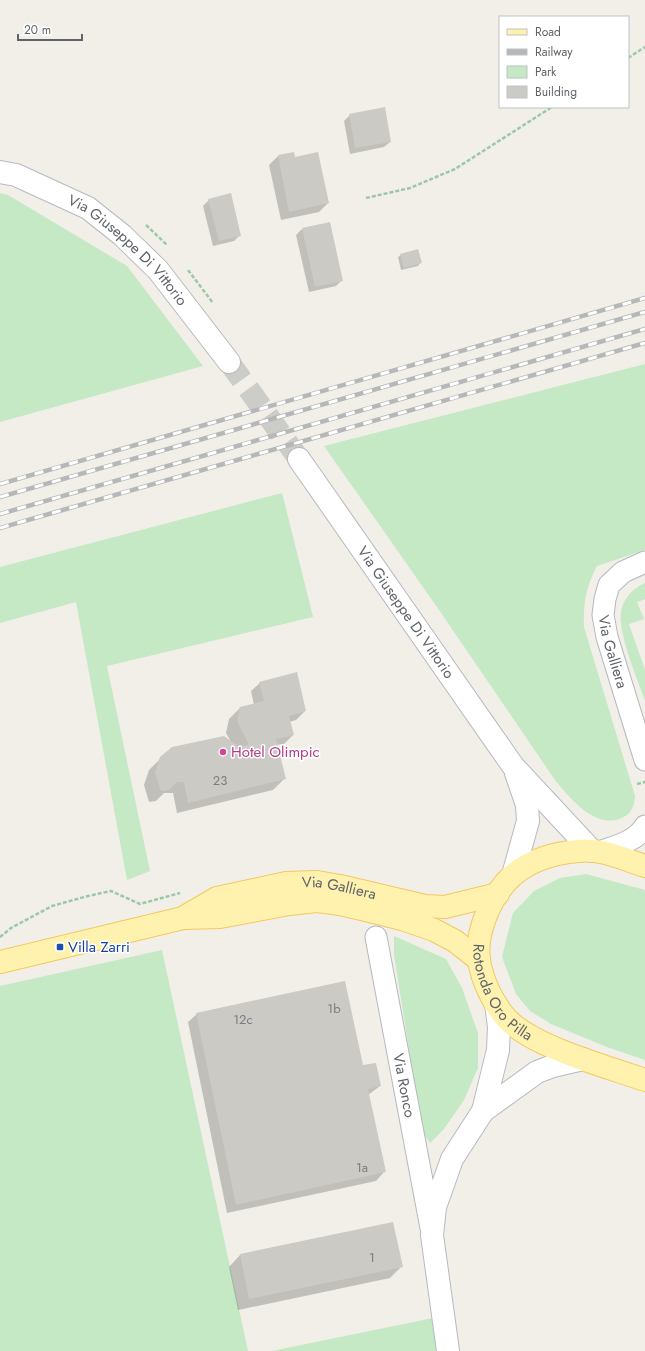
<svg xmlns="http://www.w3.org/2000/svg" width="645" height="1351" font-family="Jost,sans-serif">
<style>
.green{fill:#c5e8c5}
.shadow{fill:#0003}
.building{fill:#cccac5}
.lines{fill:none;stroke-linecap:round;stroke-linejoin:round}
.secondary-tunnel{stroke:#ccccc8;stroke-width:22;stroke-dasharray:22 11;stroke-linecap:butt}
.street-casing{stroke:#b5b8bc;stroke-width:23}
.secondary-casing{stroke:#b6babf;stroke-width:24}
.primary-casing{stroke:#f2c960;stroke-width:24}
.path{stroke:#9cc7a9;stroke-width:2.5;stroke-dasharray:4 2;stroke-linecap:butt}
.street{stroke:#fff;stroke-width:21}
.secondary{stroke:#fff;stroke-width:22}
.primary{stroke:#fff2af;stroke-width:22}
.rail-casing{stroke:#b6b7b8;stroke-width:4.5}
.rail{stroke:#fff;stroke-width:3;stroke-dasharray:9;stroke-linecap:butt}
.hotel-dot{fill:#d1479c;stroke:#fff;stroke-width:1.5}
.transit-dot{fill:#1a4fb4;stroke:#fff;stroke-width:1.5}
.labels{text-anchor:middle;stroke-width:3;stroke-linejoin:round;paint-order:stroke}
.number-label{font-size:13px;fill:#7a7d7f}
.street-label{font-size:15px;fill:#5f6368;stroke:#fff}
.hotel-label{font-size:15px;fill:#b23c85;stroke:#fff;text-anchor:start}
.transit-label{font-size:15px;fill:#164399;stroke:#fff;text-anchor:start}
</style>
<rect width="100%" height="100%" fill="#f1efe8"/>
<path class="green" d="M0,193L8,195L127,266L203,366L0,422Z
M645,364V550L597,566C586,587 583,603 584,627L635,796C634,808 631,815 619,819C594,828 569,797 555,780L437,607L324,446Z
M282,493L313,617L107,666L150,871L127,880L76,602L0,623V567Z
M645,583V599L637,602L644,619L629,624L645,670V701C638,680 618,634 621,613C622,600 633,588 645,583Z
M586,874L645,890V1060L607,1047L551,1024L530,1011L516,994L502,957L513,913L534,891L560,878Z
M394,936L446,959L462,988L478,1033V1068L464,1100L444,1129L430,1143L422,1131L394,955Z
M162,950L248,1351H0V986Z
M438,1317L445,1351H272Z"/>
<path class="shadow" d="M350,115L390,142L384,147L350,154L344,121Z
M278,156L294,158L328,203L319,212L281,220L269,165Z
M209,200L240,235L234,241L213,246L203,206Z
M302,229L342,280L336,286L309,292L296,235Z
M401,255L420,263L418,266L401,270L398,257Z
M260,683L305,711L296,720L289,722L293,735L284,744L276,745L285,778L273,790L177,813L173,793H164L156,801L149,802L144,785L149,770L161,758L231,742L226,733L229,719L240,708L254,705L251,691Z
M197,1014L363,1067L380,1086L368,1095L384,1172L376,1181L227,1213L188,1022Z
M240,1255L402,1266L390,1278L238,1310L229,1267Z"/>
<path class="building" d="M385,107L391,142L355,148L349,114Z
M294,152L295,157L318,152L329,203L289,212L278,155Z
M231,193L241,236L219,241L208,199Z
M330,222L343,281L315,287L302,228Z
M418,249L422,263L404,268L400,254Z
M297,672L306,711L289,716L294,735L276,739L286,779L188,803L184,782H177L169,790L161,791L155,773L158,763L160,757L172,747L224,736L238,746L249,745L237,721L240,707L264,701L259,682Z
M345,981L363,1065L376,1063L381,1086L368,1089L386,1172L236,1205L196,1013Z
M393,1222L403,1267L249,1299L240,1254Z"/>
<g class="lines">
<path class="secondary-tunnel" d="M229,362L299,459"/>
<g class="street-casing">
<g id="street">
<path id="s1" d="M645,562L623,572L609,585L605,599L603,615L607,637L645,760"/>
<path d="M602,851C616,846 637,841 645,826"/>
<path id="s2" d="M376,937L431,1228"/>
</g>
</g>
<g class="secondary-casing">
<g id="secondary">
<path id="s3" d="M0,172L16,175L88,208L122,235L158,270L229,362"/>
<path id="s4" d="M299,459L513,766L592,851"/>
<path d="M513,875L528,821L527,805L516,773"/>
<path d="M483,1111L537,1072L553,1066L583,1059"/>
<path d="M448,1351L432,1235L435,1207L452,1159L483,1111L498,1050L499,1027L496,1004"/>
</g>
</g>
<g class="primary-casing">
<g id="primary">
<path id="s5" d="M645,866C623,859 601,848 578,851C555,853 531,860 513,875C492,894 475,931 479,960C482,980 493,1004 507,1019C533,1047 608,1067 645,1080"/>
<path id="s6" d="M186,916L217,898L286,883L317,882L340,886L425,906L445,907L498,894"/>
<path d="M0,962L183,918L220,917L289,904L317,901L340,904L366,910L402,919L434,930L455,941L479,960"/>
</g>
</g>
<path class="path" d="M628,58L645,47
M366,198L410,188L455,169L552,107
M146,225L167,245
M188,270L213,303
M637,784L645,782
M0,937L11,928L52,906L88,896L111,891L140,904L180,893"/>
<use href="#street" class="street"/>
<use href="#secondary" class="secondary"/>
<use href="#primary" class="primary"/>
<g class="rail-casing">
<path id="rail" d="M0,484L645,298
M0,497L645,312
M0,514L645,329
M0,528L645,343"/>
</g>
<use href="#rail" class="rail"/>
</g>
<circle class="hotel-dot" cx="223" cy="752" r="4"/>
<rect class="transit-dot" x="56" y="943" width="8" height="8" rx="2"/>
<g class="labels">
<g class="number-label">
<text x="220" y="785">23</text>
<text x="334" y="1013">1b</text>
<text x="243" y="1024">12c</text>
<text x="362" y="1172">1a</text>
<text x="372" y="1262">1</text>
</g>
<g class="street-label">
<text dy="5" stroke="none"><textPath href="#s3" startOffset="153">Via Giuseppe Di Vittorio</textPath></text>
<text dy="5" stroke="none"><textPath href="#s4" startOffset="187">Via Giuseppe Di Vittorio</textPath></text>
<text dy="5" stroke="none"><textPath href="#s1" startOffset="112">Via Galliera</textPath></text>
<text dy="5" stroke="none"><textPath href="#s6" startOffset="160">Via Galliera</textPath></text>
<text dy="5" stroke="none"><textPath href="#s5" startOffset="274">Rotonda Oro Pilla</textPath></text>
<text dy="5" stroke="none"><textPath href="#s2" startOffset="151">Via Ronco</textPath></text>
</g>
<g class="hotel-label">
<text x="231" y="757">Hotel Olimpic</text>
</g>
<g class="transit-label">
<text x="68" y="952">Villa Zarri</text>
</g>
</g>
<rect x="499" y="16" width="130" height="92" fill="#ffffff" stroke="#bfc1c3"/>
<rect x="507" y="29" width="20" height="6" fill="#fff2af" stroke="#bfc1c3"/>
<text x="535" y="36" font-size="12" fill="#5f6368">Road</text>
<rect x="507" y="49" width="20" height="6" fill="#b6b7b8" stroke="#bfc1c3"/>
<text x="535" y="56" font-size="12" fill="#5f6368">Railway</text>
<rect x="507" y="66" width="20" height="12" fill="#c5e8c5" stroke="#bfc1c3"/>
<text x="535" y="76" font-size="12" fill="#5f6368">Park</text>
<rect x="507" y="86" width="20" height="12" fill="#cccac5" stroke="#bfc1c3"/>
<text x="535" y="96" font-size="12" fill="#5f6368">Building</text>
<path d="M18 34v6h64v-6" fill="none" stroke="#5f6368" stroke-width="2"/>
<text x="24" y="34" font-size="12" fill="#5f6368" stroke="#ffffff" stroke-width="3" paint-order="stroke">20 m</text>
</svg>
